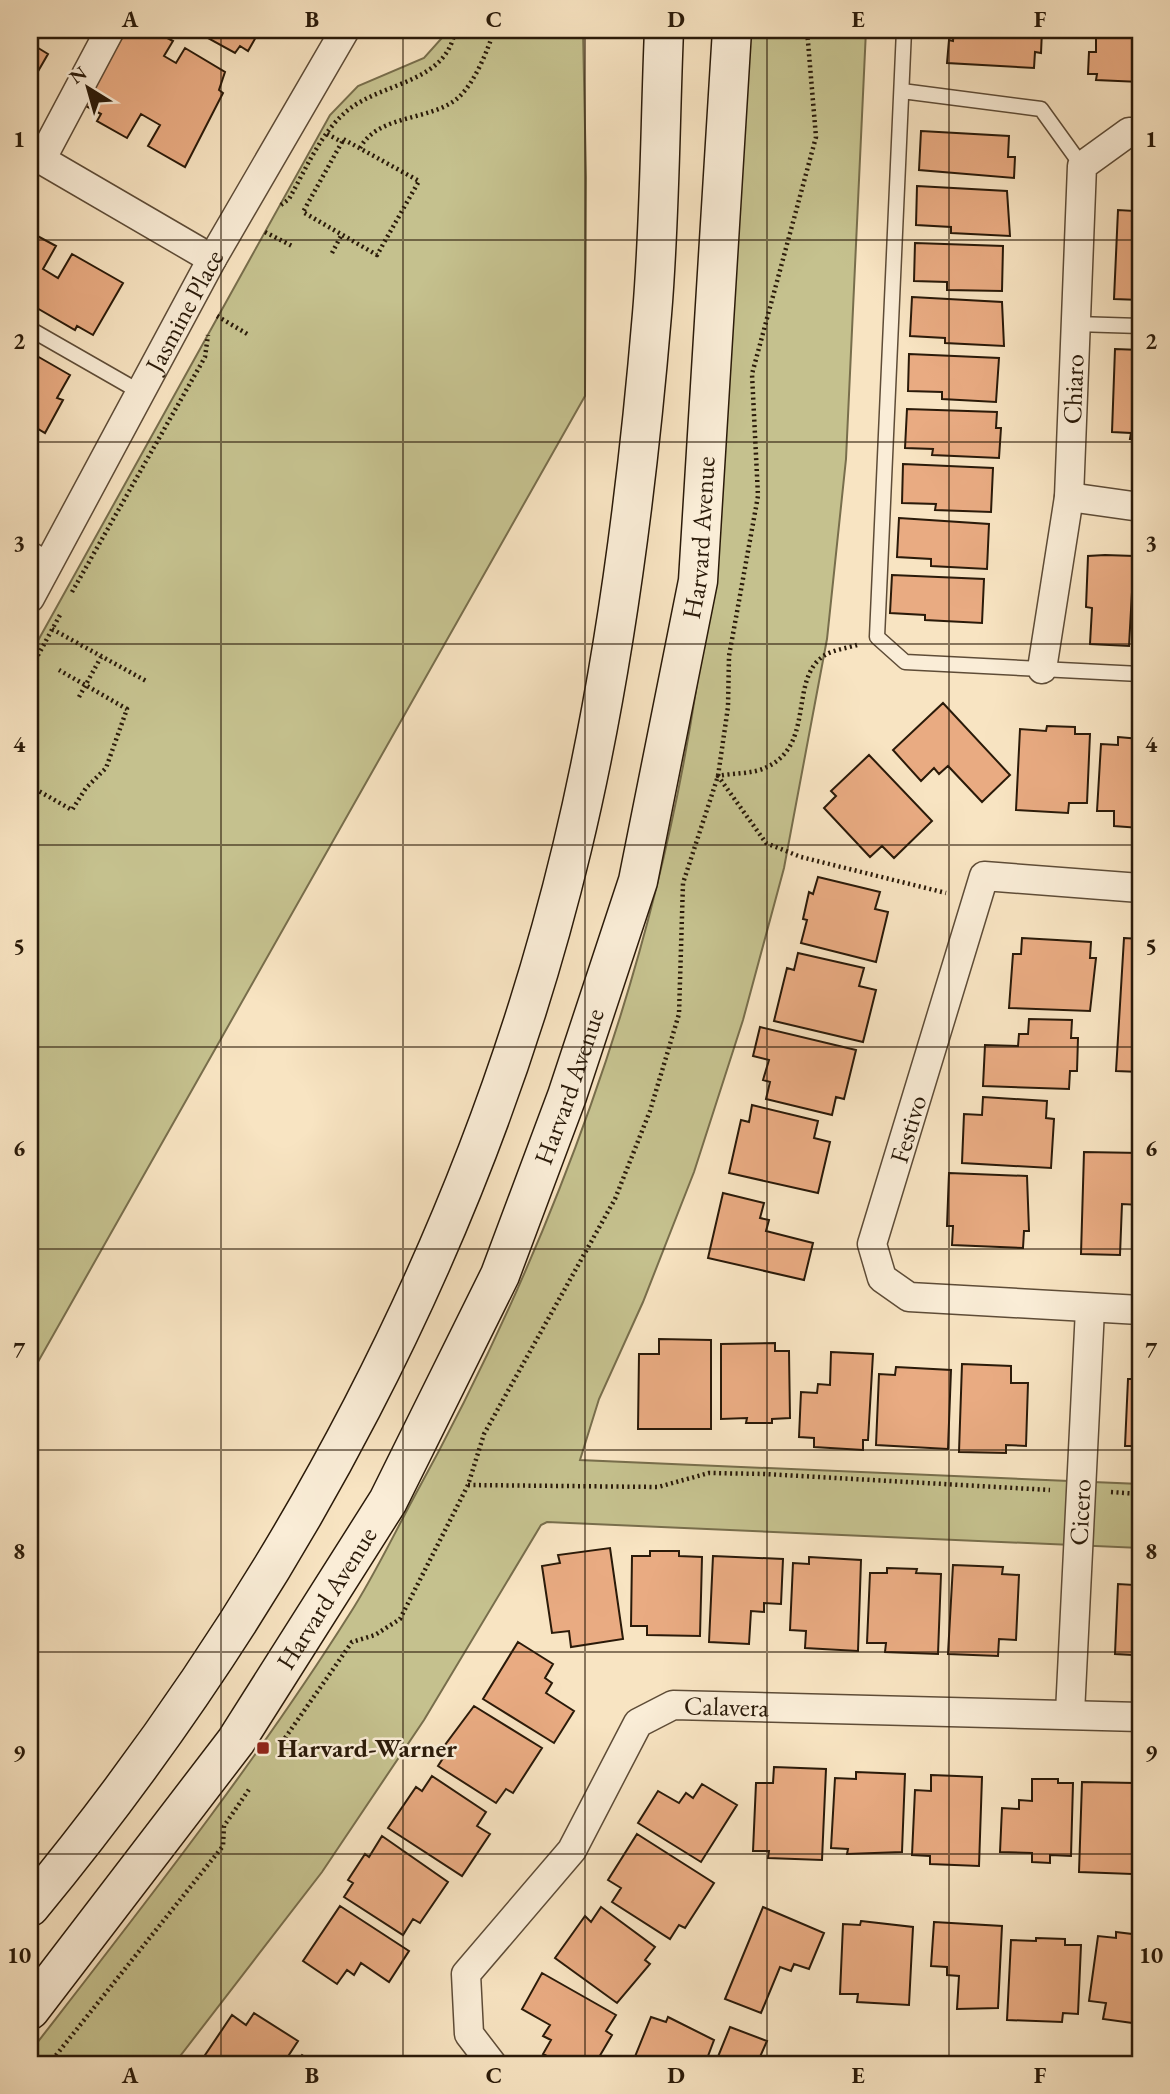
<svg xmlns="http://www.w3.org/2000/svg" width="1170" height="2094" font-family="'EB Garamond',serif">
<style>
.green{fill:#c5c18e;stroke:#786e4c;stroke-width:2}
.building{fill:#e9ab82;stroke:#2a1a09;stroke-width:2}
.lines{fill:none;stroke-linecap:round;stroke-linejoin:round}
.service-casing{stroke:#5e4c37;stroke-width:17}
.minor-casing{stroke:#5e4c37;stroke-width:31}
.secondary-casing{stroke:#2a1a09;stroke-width:41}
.path{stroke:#2a1a09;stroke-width:4.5;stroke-dasharray:2 3.5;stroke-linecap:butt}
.service{stroke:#faedd7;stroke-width:14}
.minor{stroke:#faedd7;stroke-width:28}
.secondary{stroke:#faedd7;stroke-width:38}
.grid{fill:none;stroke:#2a1a09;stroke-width:2;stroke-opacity:0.55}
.poi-dot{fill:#8f2418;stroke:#faedd7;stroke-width:2.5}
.labels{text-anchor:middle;stroke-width:5;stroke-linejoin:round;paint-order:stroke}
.street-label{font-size:26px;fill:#2a1a09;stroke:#faedd7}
.poi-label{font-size:26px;font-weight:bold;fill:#2a1a09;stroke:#faedd7;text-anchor:start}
.neatline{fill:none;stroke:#2a1a09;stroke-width:2.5}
.grid-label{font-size:23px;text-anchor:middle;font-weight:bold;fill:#2a1a09}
</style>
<rect width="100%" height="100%" fill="#f8e4c2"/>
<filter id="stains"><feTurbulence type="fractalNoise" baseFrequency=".00286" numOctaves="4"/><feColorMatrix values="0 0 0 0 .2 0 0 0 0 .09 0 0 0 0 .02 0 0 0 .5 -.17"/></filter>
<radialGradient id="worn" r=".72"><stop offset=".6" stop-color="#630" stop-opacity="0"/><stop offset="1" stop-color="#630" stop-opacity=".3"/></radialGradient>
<path class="green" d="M449,30H583L586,177L585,396L30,1376V655L330,115L358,86L424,58Z
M744,30H866L846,459L827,639L784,868L743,1020L694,1172L643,1302L599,1399L580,1460L1140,1484V1548L547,1522L541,1525L424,1720L322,1872L174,2064H30V2052C140,1910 253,1767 349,1615C373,1578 392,1538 413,1499C551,1249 653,973 696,690C729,472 732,250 744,30Z"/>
<path class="building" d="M131,30H152L173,41L164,56L176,63L185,48L225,72L219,90L223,93L185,167L148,146L160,125L141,114L127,138L97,121L101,114L84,105L124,34L128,36Z
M260,30L248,51L240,46L235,53L195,31Z
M954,30H1042L1041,53L1035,52L1034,68L947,63L949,40L953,41Z
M1096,36L1140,37V82L1096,80L1097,74H1088L1089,52H1096Z
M30,43L48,54L33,80L30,79Z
M921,131L1009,136L1008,157H1015L1014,178L919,170Z
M917,186L1007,191L1010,236L951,233V227L916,225Z
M1134,204H1140V300L1114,299L1118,210L1134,211Z
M30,232L56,246L43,269L58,278L72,254L123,283L93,335L77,326L75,330L30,304Z
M915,243L1003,246L1002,291L947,290V282L914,281Z
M912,297L1002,302L1004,346L945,343V338L910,336Z
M1115,349L1140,350V439H1130L1131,433L1112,432Z
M30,352L70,375L57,398L63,400L45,433L30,424Z
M909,354L999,358L996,402L942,399V392L908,391Z
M907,409L997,412L996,428H1001L999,458L932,455L933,449L905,448Z
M903,464L993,468L991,512L935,510L936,504L902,503Z
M899,518L989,524L987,569L931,566V559L897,557Z
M1105,555L1134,556L1129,646L1090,644L1092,608L1086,607L1088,556Z
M892,575L984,579L982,623L925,620V615L890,613Z
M943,703L1010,775L982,802L948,766L939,774L934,768L921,781L893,750Z
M1047,726L1075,727V734H1090L1087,803H1069L1068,813L1016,810L1020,729L1046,731Z
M1118,737L1140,739V828L1114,826V811H1097L1101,744L1118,745Z
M869,755L932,821L894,858L882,846L870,857L824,808L836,796L831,791Z
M818,877L880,892L875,909L888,912L876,962L801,943L807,920L803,919L809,892L813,894Z
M1022,938L1091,942L1090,958H1096L1090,1011L1009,1008L1013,954H1021Z
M1124,938L1140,939V1072L1116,1071Z
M798,953L864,968L859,986L876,990L863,1042L774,1021L787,968L794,970Z
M1029,1019L1072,1020L1071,1038H1078L1077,1071H1070L1069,1089L983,1086L985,1045L1018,1046L1019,1034H1028Z
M760,1027L856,1050L844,1099L836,1097L832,1115L766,1099L770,1082L763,1080L769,1060L753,1056Z
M983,1097L1047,1101L1046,1118L1054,1119L1051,1168L962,1163L964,1114L982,1115Z
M752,1105L818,1121L814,1138L830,1142L818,1193L729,1173L741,1120L749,1122Z
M1084,1152L1140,1153V1205L1122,1204L1120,1255L1081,1254Z
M949,1173L1027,1176L1029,1231H1024L1023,1248L952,1245L953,1226H947Z
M723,1193L764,1203L760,1218L769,1220L766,1231L813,1243L804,1280L708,1258Z
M659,1339L711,1340V1429H638L639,1354H659Z
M775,1343V1351H789L790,1418L772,1419V1423H746L747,1418L721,1419V1344Z
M831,1352L873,1354L868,1440H863V1450L814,1447V1438L799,1437L801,1392L817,1393L818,1384L830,1385Z
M962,1364L1011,1366V1383H1028L1026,1446L1006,1445V1453L959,1452Z
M896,1367L951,1370L948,1449L876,1445L879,1374L895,1375Z
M1128,1379H1140V1446H1125Z
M610,1548L623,1639L571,1647L569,1631L552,1633L542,1566L560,1563L558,1555Z
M650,1551H679V1556L702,1557L700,1636L647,1635V1626H631L632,1556H650Z
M713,1556L783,1559L781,1604L764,1603V1612L751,1611L749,1644L709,1642Z
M809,1557L861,1560L858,1651L805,1648L806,1631L790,1630L793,1563L809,1564Z
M953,1565L1003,1567L1002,1574L1019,1575L1016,1640L999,1639L998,1656L948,1654Z
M887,1568L917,1569L916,1573L941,1574L938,1654L885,1652L886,1643H867L870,1573H887Z
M1135,1579H1140V1664H1133V1655L1115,1654L1118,1584L1134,1585Z
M518,1642L553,1664L545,1678L552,1683L546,1693L574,1711L554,1743L483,1699Z
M474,1706L542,1748L513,1793L506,1789L496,1803L438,1766L447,1752L442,1749Z
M774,1767L826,1769L822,1860L768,1858L769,1851H753L756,1783H773Z
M856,1772L905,1774L902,1852L847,1854L848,1849L831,1848L835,1778L856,1779Z
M931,1775L982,1777L979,1866L930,1864V1856L912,1855L915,1790L931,1791Z
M432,1776L486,1812L477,1826L490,1834L462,1876L388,1828L416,1787L422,1791Z
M1032,1779H1058V1783H1073L1071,1856L1050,1855V1863L1032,1862V1853L1000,1852L1002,1808L1019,1809V1800L1032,1801Z
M1082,1782L1135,1783V1801H1140V1868H1132V1874L1079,1872Z
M702,1784L737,1805L701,1862L638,1823L658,1791L679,1803L686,1793L693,1798Z
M637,1834L714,1883L685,1928L679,1925L670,1939L612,1902L621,1888L608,1880Z
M382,1836L448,1882L420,1923L413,1919L403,1935L344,1897L353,1883L348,1880L365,1854L369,1857Z
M340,1906L409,1951L389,1982L361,1963L354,1975L347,1970L337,1984L303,1961Z
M601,1907L655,1947L645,1960L650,1964L617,2003L555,1958L585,1916L591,1922Z
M763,1907L824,1933L809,1969L794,1964L791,1971L780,1967L761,2013L725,1999Z
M861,1921L913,1927L909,2005L857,2002L858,1994H840L843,1924L860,1925Z
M934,1922L1002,1926L998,2008L957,2009L959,1976L947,1975V1967L931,1966Z
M1116,1932L1140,1935V2024L1103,2019L1106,2003L1089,2001L1098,1936L1116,1938Z
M1036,1938L1065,1939V1945H1081L1078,2014L1063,2013L1062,2022L1007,2020L1011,1940L1036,1941Z
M542,1973L616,2015L606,2031L612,2035L595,2064H562L543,2054L551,2040L543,2036L550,2025L522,2009Z
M254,2013L298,2041L283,2064H199L232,2015L246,2025Z
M651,2017L666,2022L668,2017L714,2040L705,2064H632Z
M730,2027L767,2041L759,2059L769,2064H715Z
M302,2055L315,2064H295Z"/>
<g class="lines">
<g class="service-casing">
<path id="service" d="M904,30L877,637L905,662L1140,674
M902,91L1041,109L1082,166
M1076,324L1140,326
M30,329L140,392
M30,548L50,560"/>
</g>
<g class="minor-casing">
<g id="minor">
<path d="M30,153L212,259"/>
<path d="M41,160L110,30"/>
<path d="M1069,497L1140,507"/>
<path id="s1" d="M30,598L212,259L345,30"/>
<path id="s2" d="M1042,669L1069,497L1082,166L1129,132L1140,133"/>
<path d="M1140,888L984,876L872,1244L882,1278L909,1297L1140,1310"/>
<path id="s3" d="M1070,1713L1090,1309"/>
<path id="s4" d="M492,2064L469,2034L466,1974L572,1850L638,1723L673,1705L1140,1717"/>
</g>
</g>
<g class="secondary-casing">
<g id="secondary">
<path d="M30,1907C286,1597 478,1239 572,848C614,674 637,493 652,314C660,220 660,124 664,30"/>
<path id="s5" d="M30,2010L236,1741L388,1501L500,1275L567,1096L638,881L698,581L732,30"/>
</g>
</g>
<path class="path" d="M327,134L342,142L303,212L377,255L419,181L343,139L342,142
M360,148C379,113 431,122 459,97C475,82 488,50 494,30
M281,205L289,199C306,169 321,132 348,110C383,82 447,83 455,30
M265,232L294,247
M332,253L342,234
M217,316L249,335
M72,592L205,357L208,335
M52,629L148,682
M857,645C847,648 833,650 825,655C788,678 816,744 767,767C754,774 733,773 718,776L766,843L801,857L946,893
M30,670L60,615
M79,697L101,657
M30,786L72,810L86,788L106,768L127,709L59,670
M468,1485L658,1487L709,1473L765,1474L1050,1490
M1111,1492L1140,1494
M285,1738L352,1642L375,1635L400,1619L468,1485L484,1434L615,1199L650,1111L679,1014L683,883L718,776L728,707L729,656L758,496L752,374L816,137L807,30
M49,2064L223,1846L224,1826L250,1788"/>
<use href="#service" class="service"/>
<use href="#minor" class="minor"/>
<use href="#secondary" class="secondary"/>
</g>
<path class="grid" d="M221,30V2064M403,30V2064M585,30V2064M767,30V2064M949,30V2064M30,240H1140M30,442H1140M30,644H1140M30,845H1140M30,1047H1140M30,1249H1140M30,1450H1140M30,1652H1140M30,1854H1140"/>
<rect class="poi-dot" x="256" y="1741" width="14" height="14" rx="3.5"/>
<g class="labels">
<g class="street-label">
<text dy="9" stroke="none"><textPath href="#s1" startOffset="326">Jasmine Place</textPath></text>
<text dy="9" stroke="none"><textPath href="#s2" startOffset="282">Chiaro</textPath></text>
<text dy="9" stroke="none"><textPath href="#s5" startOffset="1642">Harvard Avenue</textPath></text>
<text dy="9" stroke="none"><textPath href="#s5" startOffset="1076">Harvard Avenue</textPath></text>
<text transform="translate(908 1129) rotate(-73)" y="9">Festivo</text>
<text dy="9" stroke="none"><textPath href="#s3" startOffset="201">Cicero</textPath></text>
<text dy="9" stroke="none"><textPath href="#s5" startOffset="508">Harvard Avenue</textPath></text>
<text dy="9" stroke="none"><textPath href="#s4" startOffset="497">Calavera</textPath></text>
</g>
<g class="poi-label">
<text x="277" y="1757">Harvard-Warner</text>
</g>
</g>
<rect width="1170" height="2094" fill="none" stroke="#f8e4c2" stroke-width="77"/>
<g transform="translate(88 88) rotate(323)" stroke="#faedd7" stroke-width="5" paint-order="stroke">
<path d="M0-5L12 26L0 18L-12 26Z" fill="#2a1a09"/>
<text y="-10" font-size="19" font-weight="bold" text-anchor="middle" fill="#2a1a09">N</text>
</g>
<rect x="38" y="38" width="1094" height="2018" class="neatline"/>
<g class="grid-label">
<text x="130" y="27">A</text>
<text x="312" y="27">B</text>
<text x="494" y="27">C</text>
<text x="676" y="27">D</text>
<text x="858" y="27">E</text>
<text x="1040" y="27">F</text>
<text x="19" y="147">1</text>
<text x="1151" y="147">1</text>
<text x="19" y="349">2</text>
<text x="1151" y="349">2</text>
<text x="19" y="551">3</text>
<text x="1151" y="551">3</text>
<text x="19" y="752">4</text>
<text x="1151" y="752">4</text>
<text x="19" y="954">5</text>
<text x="1151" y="954">5</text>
<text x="19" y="1156">6</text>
<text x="1151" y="1156">6</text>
<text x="19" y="1358">7</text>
<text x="1151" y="1358">7</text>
<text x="19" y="1559">8</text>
<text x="1151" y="1559">8</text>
<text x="19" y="1761">9</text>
<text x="1151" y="1761">9</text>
<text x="19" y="1963">10</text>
<text x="1151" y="1963">10</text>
<text x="130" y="2083">A</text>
<text x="312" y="2083">B</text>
<text x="494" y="2083">C</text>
<text x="676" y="2083">D</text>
<text x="858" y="2083">E</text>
<text x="1040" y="2083">F</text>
</g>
<rect width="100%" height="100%" filter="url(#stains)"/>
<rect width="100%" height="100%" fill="url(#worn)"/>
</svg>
